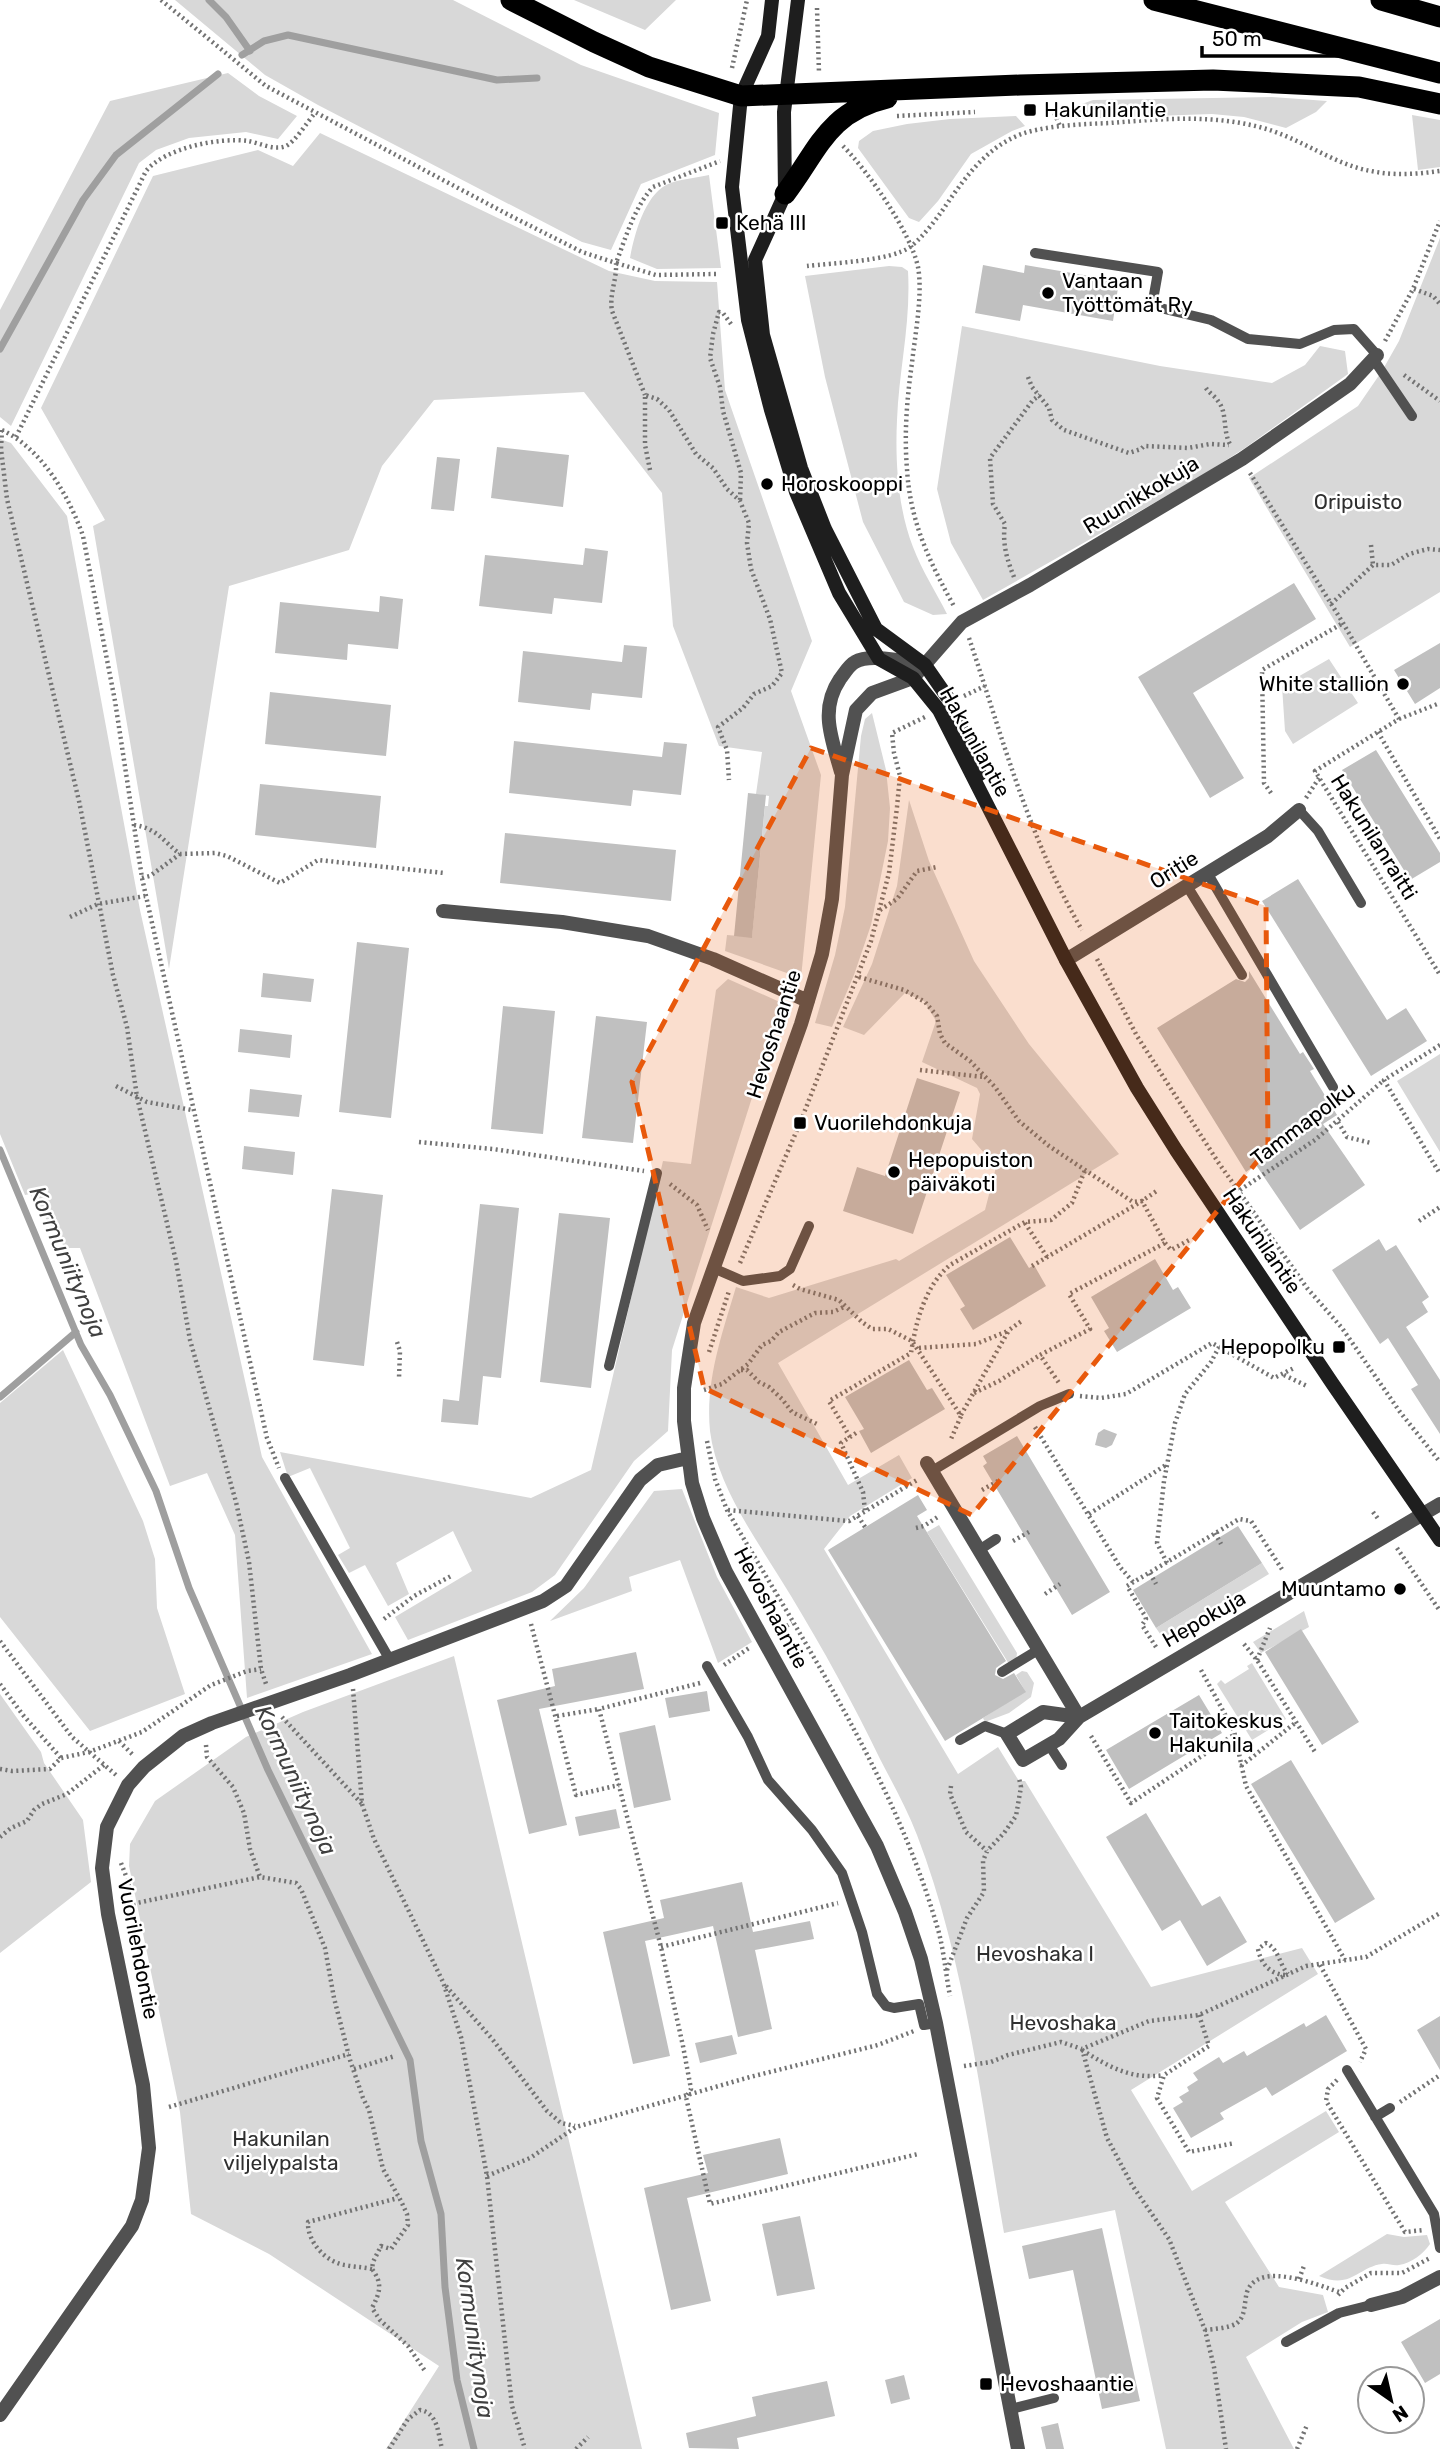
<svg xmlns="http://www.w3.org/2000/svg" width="1440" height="2449" font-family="Rubik,sans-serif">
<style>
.green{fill:#d8d8d8}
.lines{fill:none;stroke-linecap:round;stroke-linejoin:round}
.stream{stroke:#9f9f9f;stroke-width:7}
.building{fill:#c0c0c0}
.path{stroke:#737373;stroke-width:4.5;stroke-dasharray:2 3.5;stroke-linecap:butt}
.lane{stroke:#515151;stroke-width:10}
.street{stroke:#515151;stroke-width:14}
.secondary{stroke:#1e1e1e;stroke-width:14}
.highway{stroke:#000;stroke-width:21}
.marked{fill:#e8590c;fill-opacity:0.2;stroke:#e8590c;stroke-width:5;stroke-dasharray:14 9;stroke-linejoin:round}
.poi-dot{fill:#000;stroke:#fff;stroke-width:2.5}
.labels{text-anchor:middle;stroke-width:5;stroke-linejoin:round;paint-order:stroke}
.poi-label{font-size:21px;fill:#000;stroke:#fff;text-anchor:start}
.street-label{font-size:21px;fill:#000;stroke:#fff}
.park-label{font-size:21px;fill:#2f2f2f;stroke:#fff}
.water-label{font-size:23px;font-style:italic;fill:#404040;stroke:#fff}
</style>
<rect width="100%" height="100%" fill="#fff"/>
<path class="green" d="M175,0H453L581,65L719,113L715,155L641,184L611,250L582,242L318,105L265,75Z
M574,0H676L645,30Z
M228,73L259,96L297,116L278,139L246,132L189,138L156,150L139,163L11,426L0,417V310L110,101Z
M1272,97L1327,101L1316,112L1286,128L1244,117L1212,114L1068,119L1060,112L1093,100Z
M1412,115L1440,120V167L1418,170Z
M1016,116L1025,126L1012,131L971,154L938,201L919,222L909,218L858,148L859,141L873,131L907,124L950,119Z
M320,133L609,271L655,281L717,282L725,390L812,641L791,691L821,775L801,978L725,951L727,935L752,937L765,806H768L769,796L756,794L762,752L719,746L673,626L662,493L584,392L434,400L382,466L349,550L229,586L169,969L93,526L105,520L41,408L153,176L258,150L293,166Z
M709,175L721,268L657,269L630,258C634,236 644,197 666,185C678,179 696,178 709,175Z
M1440,238V592L1350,647L1249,478L1358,406L1382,371L1399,341Z
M889,266L902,267L908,271C911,323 899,369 897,420C895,461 898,509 913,547C922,571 936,592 947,614L933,615L904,602L863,522L825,377L805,276Z
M962,326L1160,366L1272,383L1305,365L1320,346L1345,351L1348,374L1245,448L1198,478L983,600L951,543L937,489Z
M0,439L11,443L67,516L140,910L262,1457L372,1654L247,1698L235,1535L207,1473L170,1486L80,1248H65L30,1194L25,1195L0,1134Z
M1329,659L1358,703L1293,744L1285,731L1282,686Z
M872,713L886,770L890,808L888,841L871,925L854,975L832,1027L815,1023L835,955L845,907L861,736L865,719Z
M909,800L929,861L974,961L1029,1044L1119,1154L778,1363L848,1485L899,1455L912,1478L850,1516L824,1549L958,1774L998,1747L1019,1781H1025L1151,1987L1302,1948L1318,1974L1131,2090L1192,2191L1326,2111L1339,2132L1225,2202L1279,2287L1323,2295L1328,2312L1302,2322L1246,2357L1294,2449H1166L1115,2210L1004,2233C981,2101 965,1960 917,1835C907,1809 893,1784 880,1759C853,1703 823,1649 791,1596C762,1547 717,1489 710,1431C705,1381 722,1334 736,1287L769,1298L896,1259L899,1261L985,1210L996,1167L972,1139L980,1094L977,1088L922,1062L936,1021L924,1001L905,993L864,1035L843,1027L872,964L897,886Z
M728,979L782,1003L672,1350L668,1431L634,1461L555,1575L532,1592L408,1640L395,1617L472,1571L453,1531L396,1563L409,1594L388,1606L365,1565L349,1573L338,1555L350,1548L310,1468L288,1477L280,1452L531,1498L591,1470L663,1161L691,1164L716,990Z
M1440,1054V1152L1397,1081Z
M63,1350L143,1521L155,1559L157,1608L185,1694L90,1731L0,1617V1403Z
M682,1489L717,1577L752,1642L718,1663L680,1560L629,1577L632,1591L550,1621L584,1588L654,1491Z
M939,1525L1017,1653L1016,1661L1009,1664L927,1532Z
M1262,1563L1269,1574L1163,1638L1156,1628Z
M1304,1611L1309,1627L1261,1653L1253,1642Z
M454,1656L642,2449H386L439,2366L269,2254L191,2214L180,2112L129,1866L130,1844L155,1801L246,1737L303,1712Z
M1252,1663L1286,1719L1252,1740L1217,1684L1221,1680L1225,1684L1249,1669L1247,1666Z
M1022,1671L1027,1672L1034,1683L1031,1697L1009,1713L985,1722L983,1718L1025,1691L1016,1675Z
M0,1694L41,1752L44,1763L83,1820L91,1882L0,1953Z
M1387,2234L1404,2237L1427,2235L1430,2244C1423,2254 1412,2263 1399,2265C1393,2266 1387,2263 1382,2264C1358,2267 1351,2290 1319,2276Z"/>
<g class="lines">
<path class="stream" d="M209,0L226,17L250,51
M242,55L264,41L288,35L497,80L537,78
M0,349L83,200L116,155L218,74
M0,1150L81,1345L110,1395L156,1491L189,1588L268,1770L410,2060L421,2141L441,2214L445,2287L457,2380L474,2449
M0,1397L76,1332"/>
</g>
<path class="building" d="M983,265L1024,273L1025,265L1119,281L1113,321L1023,305L1020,321L975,313Z
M497,447L569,455L563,507L491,498Z
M437,457L460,459L454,511L431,509Z
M585,548L608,551L602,603L554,598L552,614L479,606L485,555L583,565Z
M1294,583L1316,619L1193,693L1244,778L1210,798L1138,677Z
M380,596L403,599L398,649L348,644L347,660L275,653L280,602L379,612Z
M1440,643V688L1415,704L1394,670Z
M624,645L647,647L642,698L592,693L590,710L518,702L523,651L622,662Z
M270,692L391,705L386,756L265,744Z
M514,741L662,757L664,742L687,744L681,795L633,790L631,806L509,793Z
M1376,750L1440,853V862L1410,880L1342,770Z
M260,784L381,796L376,848L255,835Z
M748,793L766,795L752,938L734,936Z
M505,833L676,850L671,901L500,883Z
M1298,879L1387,1020L1406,1008L1427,1041L1371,1076L1262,901Z
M357,942L409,948L391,1118L339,1112Z
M1249,971L1300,1054L1303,1052L1314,1069L1310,1071L1337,1115L1323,1124L1365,1185L1300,1230L1256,1165L1246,1172L1157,1028L1236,979L1245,982L1249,978Z
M263,973L314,979L311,1002L261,997Z
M503,1006L555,1011L543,1134L491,1129Z
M596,1016L647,1022L633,1143L582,1138Z
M240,1029L292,1035L290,1058L238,1052Z
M917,1078L960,1092L913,1234L843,1211L857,1167L885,1176Z
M250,1089L302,1095L299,1117L248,1112Z
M244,1146L295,1152L293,1175L242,1169Z
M332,1189L383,1195L364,1366L313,1360Z
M480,1204L519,1208L501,1378L483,1376L478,1425L441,1422L443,1399L459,1401Z
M559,1213L610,1218L591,1388L540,1382Z
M1010,1237L1029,1268L1034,1265L1046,1286L973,1330L960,1309L965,1306L946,1275Z
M1379,1239L1386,1251L1396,1245L1429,1297L1422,1302L1428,1312L1406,1327L1440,1380V1434L1411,1389L1418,1385L1388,1338L1380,1344L1332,1270Z
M1155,1259L1173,1290L1178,1287L1191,1308L1117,1352L1104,1331L1109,1328L1091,1297Z
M909,1360L927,1390L932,1388L945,1409L871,1453L859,1431L864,1429L845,1397Z
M1104,1429L1117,1434L1112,1445L1106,1448L1095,1445L1098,1433Z
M1017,1436L1110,1592L1072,1615L983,1466L987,1463L983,1456Z
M918,1495L927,1510L917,1516L1006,1661L996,1668L995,1675L1003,1679L1014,1673L1026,1692L945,1741L828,1550Z
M1238,1526L1262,1563L1156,1628L1133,1590Z
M1301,1629L1359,1722L1322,1745L1265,1652Z
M636,1652L644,1689L539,1709L567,1825L529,1834L497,1700L555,1686L552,1669Z
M707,1691L710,1711L669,1718L665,1698Z
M1199,1695L1222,1733L1129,1789L1106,1750Z
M655,1725L671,1800L634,1808L619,1733Z
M1291,1760L1375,1899L1335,1923L1251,1784Z
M616,1809L620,1828L579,1836L575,1817Z
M1146,1813L1202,1906L1220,1896L1247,1942L1207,1966L1180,1920L1162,1931L1106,1837Z
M742,1882L753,1932L810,1921L814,1939L755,1950L772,2029L738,2037L713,1926L645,1941L670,2056L633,2064L603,1932L664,1918L660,1900Z
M1326,2015L1347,2051L1272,2096L1266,2087L1220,2113L1224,2119L1191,2138L1173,2108L1183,2102L1179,2097L1189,2091L1187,2087L1198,2080L1193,2073L1219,2057L1223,2063L1244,2051L1247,2056L1304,2023L1306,2027Z
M1440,2016V2070L1417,2030Z
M732,2035L737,2054L700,2063L695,2043Z
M780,2138L788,2174L687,2198L711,2301L671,2310L644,2188L708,2173L703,2155Z
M800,2216L815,2289L777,2296L762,2224Z
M1102,2228L1140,2401L1102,2409L1073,2270L1029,2279L1022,2246Z
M1440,2319V2374L1425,2383L1401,2342Z
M904,2375L910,2399L891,2404L885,2380Z
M827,2381L835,2416L737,2438L739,2449L689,2448L686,2433L756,2416L752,2397Z
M1058,2423L1064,2449H1046L1041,2427Z"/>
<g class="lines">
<path class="path" d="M161,0L266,86L507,214L582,252L616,263C617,280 609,294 612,311L645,395
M817,8L819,73
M732,68L747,0
M1052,108L1060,126
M897,116L975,112
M843,146C868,171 911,233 918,267C923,294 915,335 912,363C907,398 904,433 907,469C910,522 930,563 955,608
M807,266C832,263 891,261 910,247C923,237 933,223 942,211C966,176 991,139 1036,130C1060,125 1085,124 1110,123C1160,119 1213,114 1263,128C1300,138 1335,165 1371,171C1395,176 1417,174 1440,171
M716,274L656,275L616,263C626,237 634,208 653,187L720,161
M1414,289L1433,296L1440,304
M731,324L723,313L719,312L713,334L710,358L720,387L723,411L741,473L740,501
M1385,341L1413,289L1440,221
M1404,375L1440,401
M1028,377L1032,387L1049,408L1052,420L1064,430L1129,453L1141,449L1144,446L1188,448L1210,444L1229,445
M1206,388C1209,393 1215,396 1218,401C1228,413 1222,432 1231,446
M2,430L1,449L7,499L79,801L113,975L127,1027L137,1097L176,1261L190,1340L236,1502L249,1562L261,1669L267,1687
M2,430C42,449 69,496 83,536L115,701L142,878L267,1438L279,1468
M16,437L146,171C165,148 219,137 248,141C260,143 274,151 286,146C296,141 307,122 315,113
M650,470L645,445V395L657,399L669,410L696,454L713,468L727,489L740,501L749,523L747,543L751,569L770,619L782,673L772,686L754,694L743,708L718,727L727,750L729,780
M1250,473L1343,623L1399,719L1315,771L1440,975
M1371,545L1373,565
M1014,577C1007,560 1002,543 1005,524L993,504L990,458L1033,400L1040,395
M1331,604L1373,565H1391L1409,554L1428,549L1440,550
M969,638C1002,736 1029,839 1082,930
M964,696L985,686
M1399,719L1440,703
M1378,732L1440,839
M1271,793L1264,783L1262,670L1343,623
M1306,798L1319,778
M134,825C157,828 164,842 180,854L215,853L227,856L280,883L318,860L444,873
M142,878L150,876L180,854
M880,910L897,899L917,871L937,867
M70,917L98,904L145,896
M1097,959L1137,1036L1218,1162L1307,1288L1342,1328L1400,1412L1440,1462
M859,977L904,990L925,1002L937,1016L940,1034L945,1043L970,1061L995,1087L1019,1121L1049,1146L1133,1202L1142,1201L1158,1190
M1440,1045L1384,1080L1440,1174
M920,1070L984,1077
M116,1086L147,1102L192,1110
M1338,1122L1347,1137L1371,1143
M419,1142L493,1149L644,1171
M670,1184L697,1205L708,1230
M1240,1190L1315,1140L1384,1080
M1419,1221L1440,1207
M1025,1223L1047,1257
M1165,1243L1171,1250L1191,1239
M740,1263L800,1123L871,941L889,873L897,807L900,776L894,753L892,733L925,717
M1032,1266L1142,1201L1165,1243L1069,1294L1090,1329L1040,1355L1059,1383
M793,1285L800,1289L839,1300L862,1322L872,1329H888L912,1341L961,1416L951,1439
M397,1342L400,1351L399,1378
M919,1348L976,1344L1008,1331
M709,1352L729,1291
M741,1370H747L759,1382L769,1387L782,1399L792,1412L819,1425
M1284,1375L1307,1386
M704,1390L722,1384L748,1364L762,1345L771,1341L779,1332L815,1313L833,1312L846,1306
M974,1393L999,1381L1040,1355
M1080,1396L1101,1398L1126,1394L1212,1343L1274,1378L1294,1368
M961,1415L1009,1330L1023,1320
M1035,1427L1120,1567L1133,1582
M856,1433L841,1443L863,1492L865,1511
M850,1437L829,1401L911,1353C916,1321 925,1286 950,1265L1025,1222L1051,1220L1072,1203L1085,1170
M707,1441L715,1479L727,1510C805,1645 896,1780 939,1933C944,1953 946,1975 950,1996
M982,1490L998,1481
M728,1510L849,1521L917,1480
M1373,1512L1379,1520
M1089,1514L1166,1465
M858,1516L865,1527
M916,1528L924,1526L939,1516
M1215,1533L1221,1544
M1013,1541L1029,1532
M1397,1548L1440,1611
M1167,1563L1157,1543L1164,1481L1175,1423L1185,1394L1211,1362L1219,1347
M1150,1573L1156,1584
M1045,1594L1060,1584
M384,1619L414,1596L451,1576
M531,1624L576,1795L619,1785
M777,1631L792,1623
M0,1641L72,1737L116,1775
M1244,1644L1257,1660L1315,1752
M1156,1647L1142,1625L1146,1619L1145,1616L1127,1586L1239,1519L1251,1521L1283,1571
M1257,1660L1270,1628
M724,1665L749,1648
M1201,1670L1234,1731L1246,1786L1345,1960
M700,1683L599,1709L661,1947L683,2046L691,2089L686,2097L710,2204L918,2154
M0,1684L23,1715L61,1758
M353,1689L362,1804L374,1839L443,1982L461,2037L487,2176L512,2406L525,2449
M557,1716L599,1709
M282,1717L362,1804
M1091,1736L1131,1803L1235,1734
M119,1741L134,1756
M206,1745L207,1757L233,1787L244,1813L250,1849L260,1877
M1241,1766L1295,1723
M0,1769L12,1771L50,1769L61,1758L89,1752L142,1732L211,1685L247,1671L261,1669
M951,1786L950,1794L966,1832L987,1851
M0,1837L11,1828L27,1821L34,1810L42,1804L67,1794L104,1765
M121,1863L128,1881L132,1904L260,1877L296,1883L301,1889L325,1948L334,1998L350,2060L363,2098L369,2110L383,2169L401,2201L407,2214L408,2225L391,2249L381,2246L373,2262L372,2269C383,2284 380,2292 372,2308L380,2320L408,2346L425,2371
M661,1947L838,1903
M1320,1965L1366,2049L1360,2062
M947,1970L967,1918L984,1892L983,1861L987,1851L1004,1833L1016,1816L1021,1787L1019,1778
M1285,1975C1270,1974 1261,1964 1258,1949L1266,1943C1279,1949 1279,1964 1288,1974
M446,1986L493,2040L547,2111L561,2123L575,2126
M1199,2015L1209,2046L1164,2075L1157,2098L1189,2152L1235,2143
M1082,2049L1107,2138L1132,2185L1169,2239L1205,2330L1214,2367L1226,2449
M1082,2050C1109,2067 1132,2080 1164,2075
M964,2066L991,2062L1008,2055L1061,2042L1082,2049L1149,2021L1199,2015L1306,1966L1366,1957L1440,1913
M354,2069L395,2056
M1337,2080L1328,2089L1326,2101L1405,2232L1424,2230
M1400,2102L1440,2075
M169,2107L349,2054
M487,2176L530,2158L576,2127L750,2077L878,2045L914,2031
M372,2269C363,2267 354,2267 345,2265C325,2262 307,2241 308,2222L398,2198
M1299,2279L1304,2266
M1338,2295L1345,2288L1371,2273H1402L1430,2258
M1205,2330C1214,2329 1230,2328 1237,2323C1246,2316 1244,2302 1247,2292C1258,2260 1318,2285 1339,2292
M389,2449L408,2419L420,2410C438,2413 438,2433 442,2449
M576,2449L588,2437
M1297,2449L1307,2425"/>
<path class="lane" d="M1035,253L1158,272L1152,306L1211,320L1248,339L1300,344L1334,330L1354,329L1377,355
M1374,360L1412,416
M1299,810L1318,831L1361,903
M1208,874L1333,1087
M1187,886L1242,975
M713,1268L743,1281L780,1276L790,1269L809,1226
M609,1366L657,1173
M932,1471L1040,1406L1069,1394
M285,1478L390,1660
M979,1550L996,1539
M707,1666L748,1737L768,1780L812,1830L842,1873L862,1932L877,1994L886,2006L894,2008L919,2004L924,2025L936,2023
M1002,1672L1038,1650
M960,1740L985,1726L1007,1734
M1049,1745L1062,1765
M1347,2070L1434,2214L1440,2248
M1375,2117L1390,2108
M1286,2342L1339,2313L1371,2305
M1011,2409L1054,2398"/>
<path class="street" d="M841,772C832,739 819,710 840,679C844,674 849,665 855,662C870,653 908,662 925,665
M443,911L562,922L648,936L713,959L808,1001
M1066,960L1268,836L1299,810
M927,1463L1079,1717L1440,1504
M1043,1712L1079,1717L1059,1739L1023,1760L1007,1734Z
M1371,2305L1402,2297L1440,2277
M0,2415L132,2226L142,2200L149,2148L143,2085L108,1914L102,1868L107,1827L128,1785L144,1767L183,1736L212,1723L350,1675L543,1601L566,1586L640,1480L658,1465L688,1458
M1018,2449L936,2023L921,1959L905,1912L877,1846L726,1572L703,1518L692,1483L684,1421V1388L694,1323L801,1024L822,954L832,899L842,775L856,710L872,693L913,678L962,622L1030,585L1242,459L1350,384L1377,355"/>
<path class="secondary" d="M772,0L768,36L741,96L732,187L748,320L771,410L796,492L839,593L879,659L913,678L939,710L1066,960L1137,1088L1176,1150L1332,1383L1440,1540
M798,0L784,112L785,194L755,260L763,335L801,468L825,529L876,629L925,665L950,701L980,774"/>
<path class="highway" d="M511,0L594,42L649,67L741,96L1020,85L1213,80L1359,87L1440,104
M1154,0L1440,73
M1381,0L1440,17
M785,194C818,151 827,112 887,98"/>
</g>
<path class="marked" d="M811,748L1266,906L1268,1148L972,1515L704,1388L632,1082Z"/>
<g class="poi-dot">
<rect x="1023" y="103" width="14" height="14" rx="3.5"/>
<rect x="715" y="216" width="14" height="14" rx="3.5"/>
<circle cx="1048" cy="293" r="7"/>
<circle cx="767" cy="484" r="7"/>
<circle cx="1403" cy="684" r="7"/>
<rect x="793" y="1116" width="14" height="14" rx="3.5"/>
<circle cx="894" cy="1172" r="7"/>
<rect x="1332" y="1340" width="14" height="14" rx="3.5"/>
<circle cx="1400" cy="1589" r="7"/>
<circle cx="1155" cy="1733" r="7"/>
<rect x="979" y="2377" width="14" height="14" rx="3.5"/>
</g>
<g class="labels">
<g class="poi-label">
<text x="1044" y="117">Hakunilantie</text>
<text x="736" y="230">Kehä III</text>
<text x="1062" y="288">Vantaan<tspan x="1062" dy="24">Työttömät Ry</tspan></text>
<text x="781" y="491">Horoskooppi</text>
<text x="1389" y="691" text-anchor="end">White stallion</text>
<text x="814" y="1130">Vuorilehdonkuja</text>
<text x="908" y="1167">Hepopuiston<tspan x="908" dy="24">päiväkoti</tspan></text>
<text x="1325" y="1354" text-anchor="end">Hepopolku</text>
<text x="1386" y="1596" text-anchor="end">Muuntamo</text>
<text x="1169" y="1728">Taitokeskus<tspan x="1169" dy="24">Hakunila</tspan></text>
<text x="1000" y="2391">Hevoshaantie</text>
</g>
<g class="street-label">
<text transform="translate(1141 495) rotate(-31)" y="7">Ruunikkokuja</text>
<text transform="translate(975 742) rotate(61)" y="7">Hakunilantie</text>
<text transform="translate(1374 837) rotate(58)" y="7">Hakunilanraitti</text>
<text transform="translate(1174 870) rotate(-32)" y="7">Oritie</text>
<text transform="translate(774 1034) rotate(-72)" y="7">Hevoshaantie</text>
<text transform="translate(1303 1124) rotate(-37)" y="7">Tammapolku</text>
<text transform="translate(1262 1241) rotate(56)" y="7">Hakunilantie</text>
<text transform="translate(771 1608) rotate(62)" y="7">Hevoshaantie</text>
<text transform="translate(1204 1619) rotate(-30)" y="7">Hepokuja</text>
<text transform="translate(138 1949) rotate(79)" y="7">Vuorilehdontie</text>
</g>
<g class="park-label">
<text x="1358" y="509">Oripuisto</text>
<text x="1035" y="1961">Hevoshaka I</text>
<text x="1063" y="2030">Hevoshaka</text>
<text x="281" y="2146">Hakunilan<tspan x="281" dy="24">viljelypalsta</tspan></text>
</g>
<g class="water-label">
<text transform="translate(68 1262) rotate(67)" y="8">Kormuniitynoja</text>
<text transform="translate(296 1780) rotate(65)" y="8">Kormuniitynoja</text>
<text transform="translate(475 2338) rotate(82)" y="8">Kormuniitynoja</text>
</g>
</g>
<g transform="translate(1391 2400) rotate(146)"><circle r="33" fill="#ffffff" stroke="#999999" stroke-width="2"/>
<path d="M0-5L12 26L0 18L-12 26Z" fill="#000000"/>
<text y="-10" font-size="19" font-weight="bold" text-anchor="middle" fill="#000000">N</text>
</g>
<path d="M1202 46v10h166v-10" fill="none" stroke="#000000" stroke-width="3.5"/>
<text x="1212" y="46" font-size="21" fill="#000000" stroke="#ffffff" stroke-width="5" paint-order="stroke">50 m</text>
</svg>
